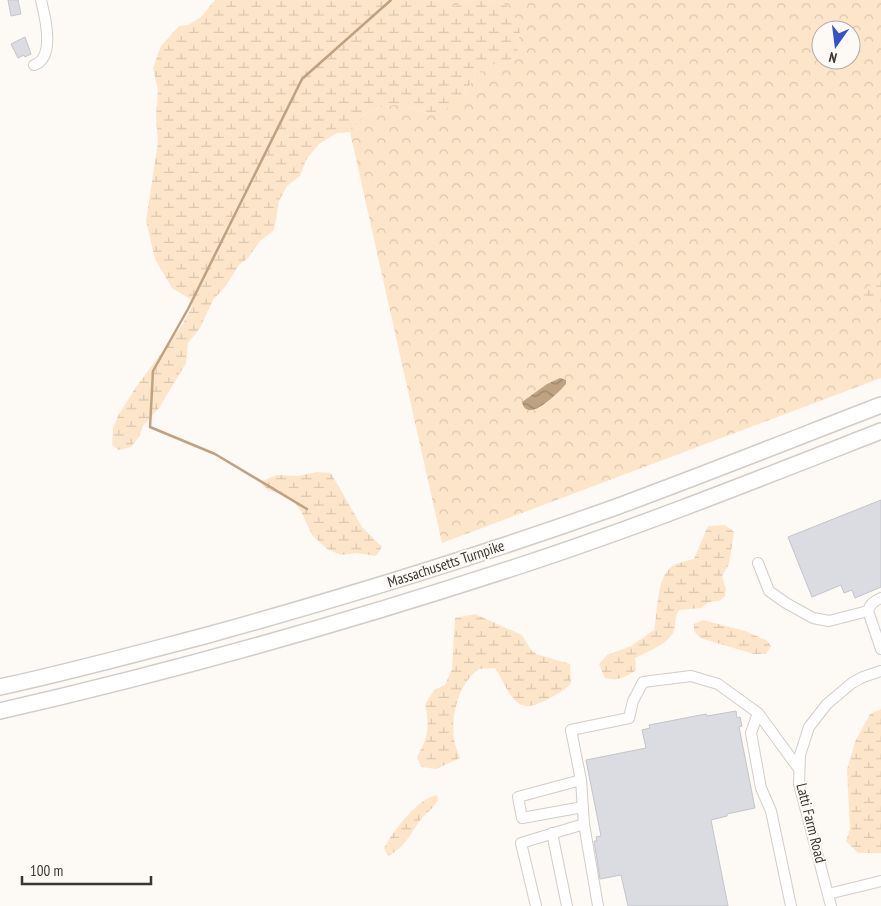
<svg xmlns="http://www.w3.org/2000/svg" width="881" height="906" font-family="'PT Sans Narrow',sans-serif">
<style>
.forest{fill:url(#forest-crowns);fill-rule:evenodd}
.wetland{fill:url(#wetland-marsh)}
.water{fill:url(#water-waves)}
.lines{fill:none;stroke-linecap:round;stroke-linejoin:round}
.stream{stroke:#bea281;stroke-width:2.5}
.building{fill:#dadce1;stroke:#c2c5ca}
.minor-casing{stroke:#d1cdc9;stroke-width:12}
.highway-casing{stroke:#d1cdc9;stroke-width:18}
.minor{stroke:#fff;stroke-width:10}
.highway{stroke:#fff;stroke-width:15}
.labels{text-anchor:middle;stroke-width:4;stroke-linejoin:round;paint-order:stroke}
.street-label{font-size:15px;fill:#393735;stroke:#fdf9f5}
</style>
<defs>
<pattern id="forest-crowns" width="20" height="18" patternUnits="userSpaceOnUse" patternTransform="scale(1.25)"><rect width="20" height="18" fill="#fde5ca"/><path d="M2 6a3 3 0 1 1 6 0M12 15a3 3 0 1 1 6 0" fill="none" stroke="#dac5ae"/></pattern>
<pattern id="wetland-marsh" width="20" height="14" patternUnits="userSpaceOnUse" patternTransform="scale(1.25)"><rect width="20" height="14" fill="#fde5ca"/><path d="M1 5h8M5 5V1M11 12h8M15 12V8" fill="none" stroke="#dac5ae"/></pattern>
<pattern id="water-waves" width="16" height="10" patternUnits="userSpaceOnUse" patternTransform="scale(1.25)"><rect width="16" height="10" fill="#bea281"/><path d="M0 5q4-4 8 0t8 0" fill="none" stroke="#9b856a"/></pattern>
</defs>
<rect width="100%" height="100%" fill="#fdf9f5"/>
<path class="forest" d="M436,0H474L449,8Z
M487,0H881V378L442,543L350,132L363,115L378,108L399,104L429,114L462,99L474,78L491,65L510,62L517,55L520,30L513,12L505,4ZM821,30H851V60H821Z"/>
<path class="wetland" d="M215,0H436L449,8L474,0H487L505,4L513,12L520,30L517,55L510,62L491,65L474,78L462,99L453,106L429,114L399,104L378,108L363,115L350,132L337,133L319,144L306,160L300,176L287,186L279,201L274,230L260,241L248,258L239,265L225,287L213,300L200,328L188,343L186,363L159,408L143,426L139,437L131,447L119,450L112,445L113,428L118,416L136,387L183,324L192,306V300L172,288L155,259L146,221L158,142L156,117L158,90L153,68L161,46L179,26L188,25L201,17Z
M881,276V302L863,305L865,289Z
M317,472L329,473L332,475L362,527L381,546V549L376,556L357,553L341,555L327,549L312,535L301,511L295,503L285,496L268,490L260,482L277,475L298,476Z
M725,525L734,532L729,564L722,576L726,589L725,596L719,601L709,602L701,608L679,610C673,620 677,626 673,633C666,645 647,652 635,658L636,670C626,678 617,681 605,678L599,664L607,655L631,646L654,630C658,613 656,579 671,567C676,563 687,561 694,559L708,526Z
M475,614L522,635L531,650L536,654L570,664L571,683C565,691 557,694 548,699C513,718 512,694 495,668L479,669C458,684 451,715 454,739C455,746 458,752 460,758L436,769L421,767L417,757C428,737 430,727 425,705L434,690L445,685L452,669L455,618Z
M703,620L745,631L766,640L771,646L766,654H754L700,638L694,631V624Z
M881,709V853H858L846,841L850,829L847,770L855,742L870,714Z
M437,795L438,800C434,807 428,812 422,818C410,833 407,846 388,856L384,848C394,830 417,799 437,795Z"/>
<path class="water" d="M560,378L566,380V384C559,392 527,425 522,402L547,384Z"/>
<g class="lines">
<path class="stream" d="M307,509L215,454L150,427L153,371L188,309L302,79L391,0"/>
</g>
<path class="building" d="M8,0H18L21,14L11,16Z
M25,37L31,54L25,57L24,55L18,58L11,44Z
M881,500V587L855,598L852,590L844,593L841,585L812,597L788,537Z
M736,711L737,718L740,717L742,726L739,727L755,808L727,814V816L711,820L728,906H628L621,875L600,879L594,841H597L596,837L601,836L586,760L646,748L642,730L650,728L649,725L706,714L707,716Z"/>
<g class="lines">
<g class="minor-casing">
<path id="minor" d="M34,65C56,58 45,16 41,0
M758,563L769,591L786,603L813,618L829,621L868,611
M881,598C874,601 870,604 868,611L881,649
M758,713L751,733L761,788L771,811L791,906
M581,780L518,797L522,818L583,807
M552,833L567,906
M828,894L881,881
M536,906L521,843L584,824
M598,906L584,824L581,780L571,730L629,718L633,701L643,682L691,676L718,684L758,713L799,769
M831,906L799,784L800,755L809,727L827,704L852,683L863,677L881,671"/>
</g>
<g class="highway-casing">
<path id="highway" d="M0,687C70,672 139,653 208,635C345,597 482,555 616,507C705,474 793,439 881,405
M0,711C175,671 348,622 519,566C641,526 761,478 881,431"/>
</g>
<use href="#minor" class="minor"/>
<use href="#highway" class="highway"/>
</g>
<g class="labels">
<g class="street-label">
<text transform="translate(446 564) rotate(-18)" y="5">Massachusetts Turnpike</text>
<text transform="translate(811 823) rotate(76)" y="5">Latti Farm Road</text>
</g>
</g>
<g transform="translate(836 45) rotate(194)"><circle r="24" fill="#fdf9f5" stroke="#afaba8"/>
<path d="M0-4L9 19L0 12L-9 19Z" fill="#3653c5"/>
<text y="-8" font-size="14" font-weight="bold" text-anchor="middle" fill="#393735">N</text>
</g>
<path d="M22 876v8h129v-8" fill="none" stroke="#393735" stroke-width="2.5"/>
<text x="30" y="876" font-size="15" fill="#393735" stroke="#fdf9f5" stroke-width="4" paint-order="stroke">100 m</text>
</svg>
